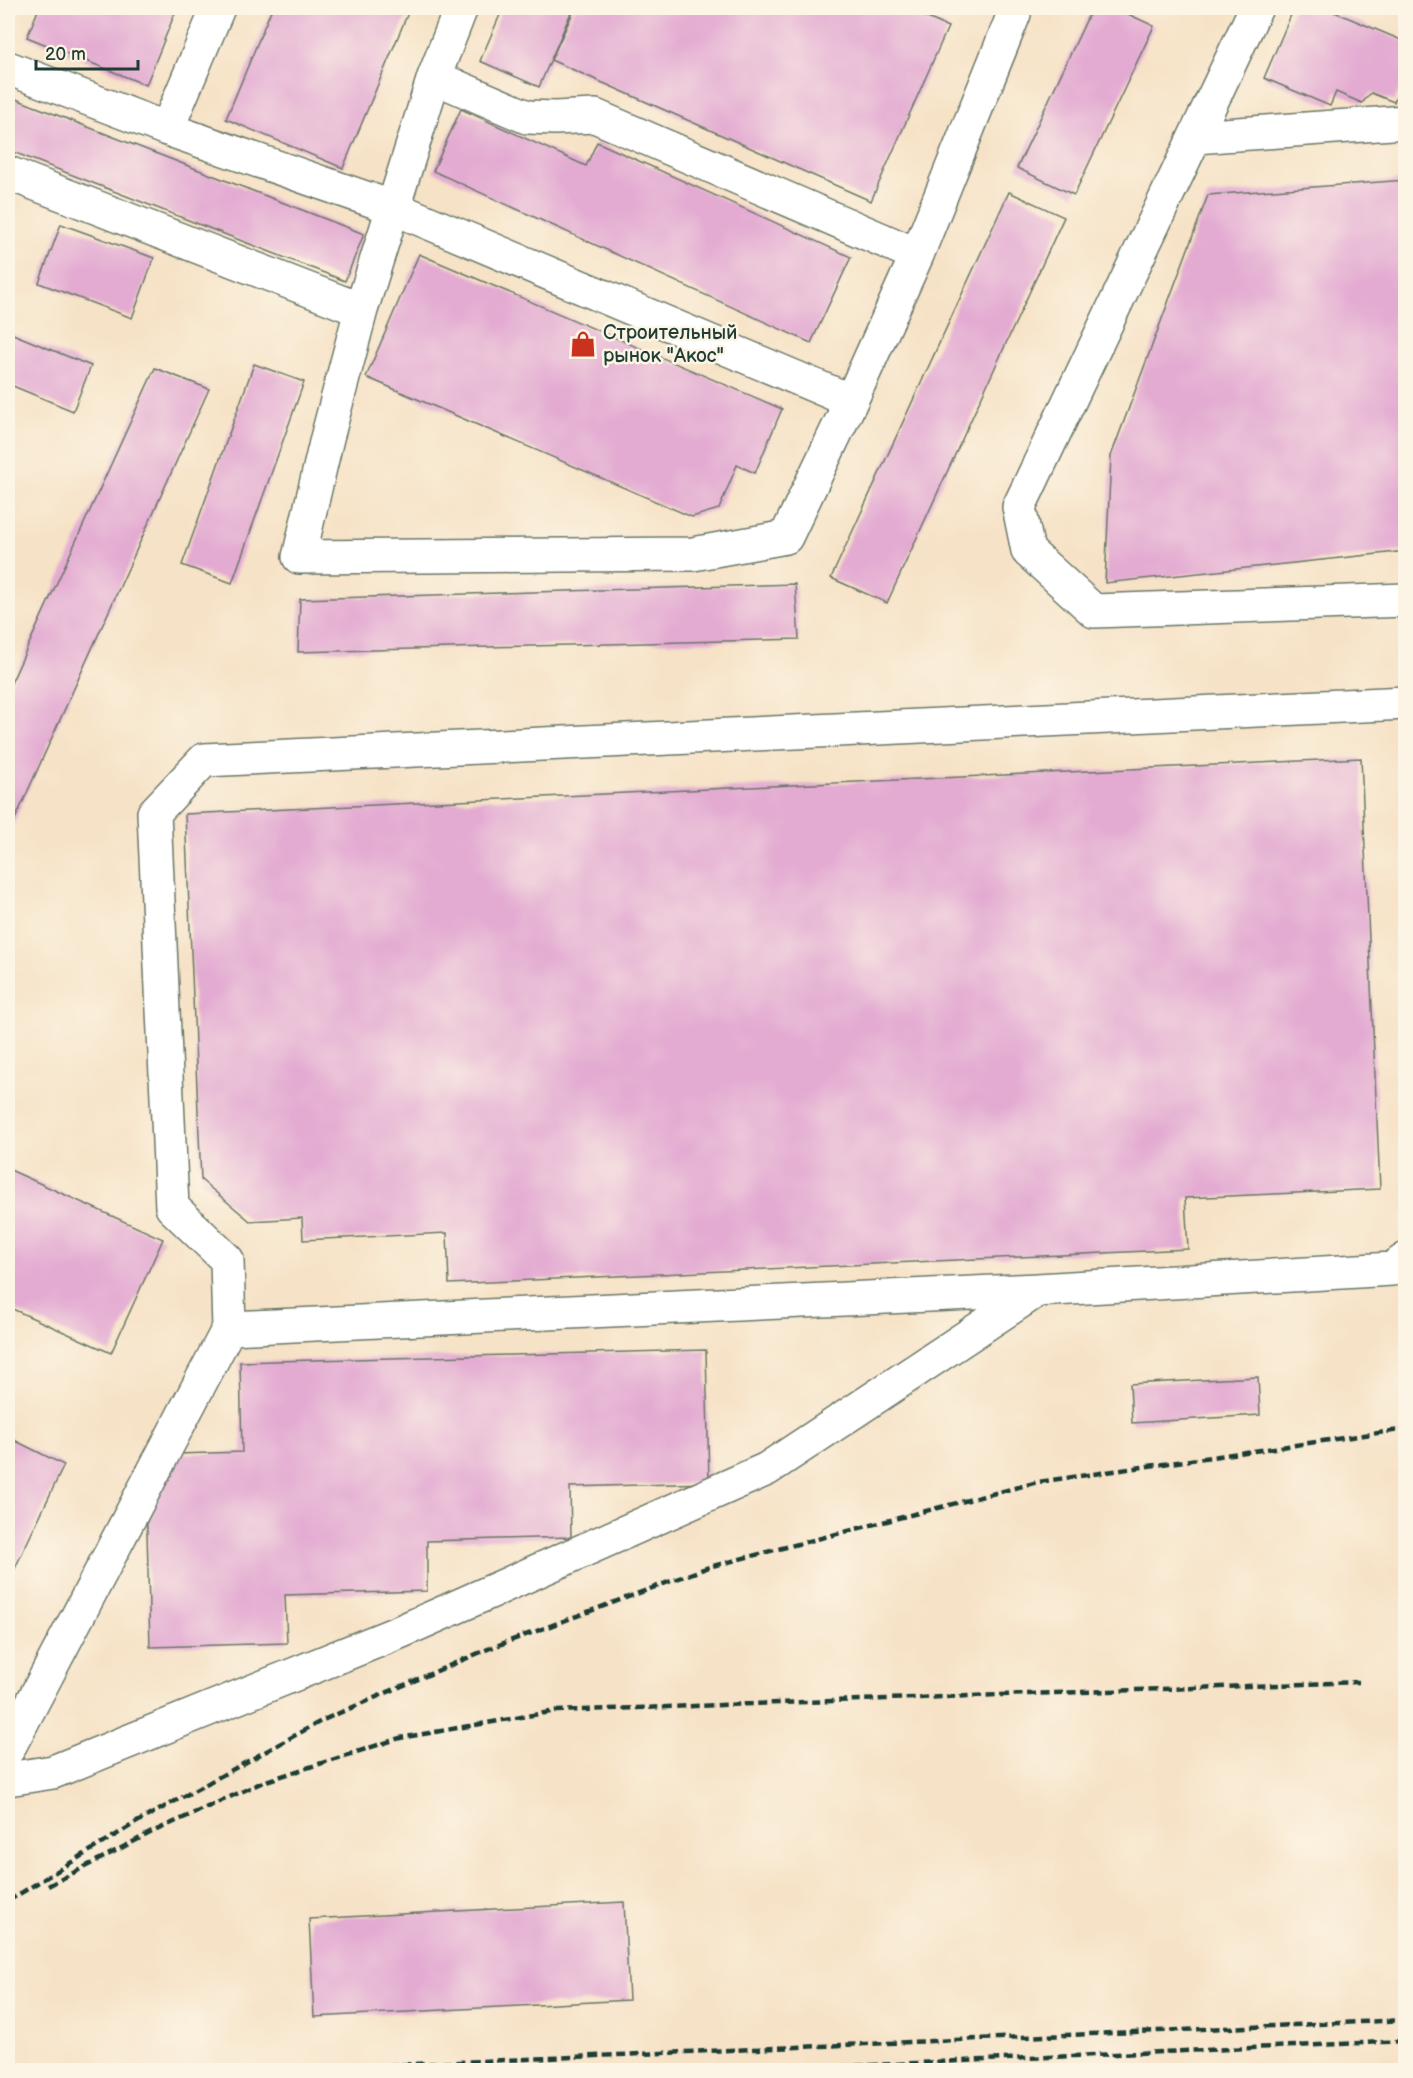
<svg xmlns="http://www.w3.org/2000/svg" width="1413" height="2078" font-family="'Balsamiq Sans',sans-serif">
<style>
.building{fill:#e3abd2}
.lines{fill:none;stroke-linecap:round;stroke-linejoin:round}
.minor-casing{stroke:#6a7767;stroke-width:36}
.minor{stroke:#fff;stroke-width:33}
.rail{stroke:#1f3d34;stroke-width:4.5;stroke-dasharray:9 4.5;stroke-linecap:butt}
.labels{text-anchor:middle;stroke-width:5;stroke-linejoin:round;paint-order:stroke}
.poi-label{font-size:20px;fill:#1f3d34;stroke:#fcf5e5;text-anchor:start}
</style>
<rect width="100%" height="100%" fill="#fcf5e5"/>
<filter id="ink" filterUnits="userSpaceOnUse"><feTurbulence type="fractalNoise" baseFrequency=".0167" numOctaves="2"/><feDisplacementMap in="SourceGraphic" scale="12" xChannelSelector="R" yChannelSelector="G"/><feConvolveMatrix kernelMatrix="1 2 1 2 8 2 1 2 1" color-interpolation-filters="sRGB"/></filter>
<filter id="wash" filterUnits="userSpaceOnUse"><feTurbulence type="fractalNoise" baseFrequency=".008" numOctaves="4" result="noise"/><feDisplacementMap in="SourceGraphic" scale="24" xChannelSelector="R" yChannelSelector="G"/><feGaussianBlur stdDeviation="1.35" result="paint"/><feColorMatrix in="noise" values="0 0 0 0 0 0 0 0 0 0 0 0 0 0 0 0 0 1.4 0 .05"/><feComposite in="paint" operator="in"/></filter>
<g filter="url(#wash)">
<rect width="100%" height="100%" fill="#f6e2c6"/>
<g id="blocks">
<path class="building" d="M39,8H177L146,85L27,37Z
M272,8H410L343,168L226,119Z
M503,8H573L539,87L480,61Z
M575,8H905L948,27L871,201L551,60Z
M1092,8H1115L1154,26L1074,195L1017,168Z
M1294,8H1325L1406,42V75L1394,102L1371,93L1362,103L1336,92L1330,106L1264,78Z
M8,96L364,234L345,281L8,150Z
M461,109L586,166L597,142L851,257L811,343L433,171Z
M1406,180V551L1105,583L1111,456L1208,195Z
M1009,192L1064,217L887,603L831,578Z
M61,224L154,258L132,318L39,283Z
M419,254L782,409L755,473L737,465L719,509L692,517L366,377Z
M8,332L91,366L73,411L8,384Z
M254,364L304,382L232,583L182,565Z
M155,368L209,389L8,835V690Z
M795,584L799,639L298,652L300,599Z
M1361,758L1380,1189L1185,1198L1188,1249L449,1284L447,1233L303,1240L302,1218L250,1221L201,1180L185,814Z
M8,1169L163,1239L111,1353L8,1307Z
M706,1350L709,1483L570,1487L571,1537L427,1541V1591L285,1595L287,1643L150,1647L145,1455L242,1452L240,1362Z
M1258,1377L1260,1415L1132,1423L1130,1384Z
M8,1437L64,1465L8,1583Z
M624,1902L629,2000L314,2017L309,1919Z"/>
</g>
</g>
<g filter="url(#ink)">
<use href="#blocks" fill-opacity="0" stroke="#6a7767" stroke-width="1.5"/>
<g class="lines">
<g class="minor-casing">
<path id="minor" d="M461,8L434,77L361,310L327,438L299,557L693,554L786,537L851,401
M1256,8L1019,507L1028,551L1094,611L1406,600
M8,68L167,129L394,208L851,401L917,255L1014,14L1011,8
M434,77L527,117L555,118L595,116L917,255
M167,129L218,8
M1195,137L1406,122
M8,173L361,310
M229,1328L1037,1290L1392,1269L1406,1259
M8,1749L229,1328L227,1260L172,1207L154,813L204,760L1406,703
M8,1779L53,1772L402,1631L767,1469L1036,1291"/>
</g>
<use href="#minor" class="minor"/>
<path class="rail" d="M48,1886L150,1833L263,1782L400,1738L556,1711L1359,1682
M8,1901L137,1822L323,1720L488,1649L709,1567L1038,1482L1406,1429
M280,2070L1406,2020
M761,2070L1406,2041"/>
</g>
</g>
<defs>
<g id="shop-bare" transform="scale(2.07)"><path d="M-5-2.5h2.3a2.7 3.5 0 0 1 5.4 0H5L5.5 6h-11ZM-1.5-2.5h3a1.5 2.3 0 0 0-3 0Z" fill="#c8321e" stroke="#fcf5e5" stroke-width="2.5" paint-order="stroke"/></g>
</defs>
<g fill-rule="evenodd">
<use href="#shop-bare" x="583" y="344"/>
</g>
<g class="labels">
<g class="poi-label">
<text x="603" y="339">Строительный<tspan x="603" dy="23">рынок "Акос"</tspan></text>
</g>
</g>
<rect width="1413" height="2078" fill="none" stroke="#fcf5e5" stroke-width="30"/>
<path d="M36 60v9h102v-9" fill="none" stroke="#1f3d34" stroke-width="3"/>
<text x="45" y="60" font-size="18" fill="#1f3d34" stroke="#fcf5e5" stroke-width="4.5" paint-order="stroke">20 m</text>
</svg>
